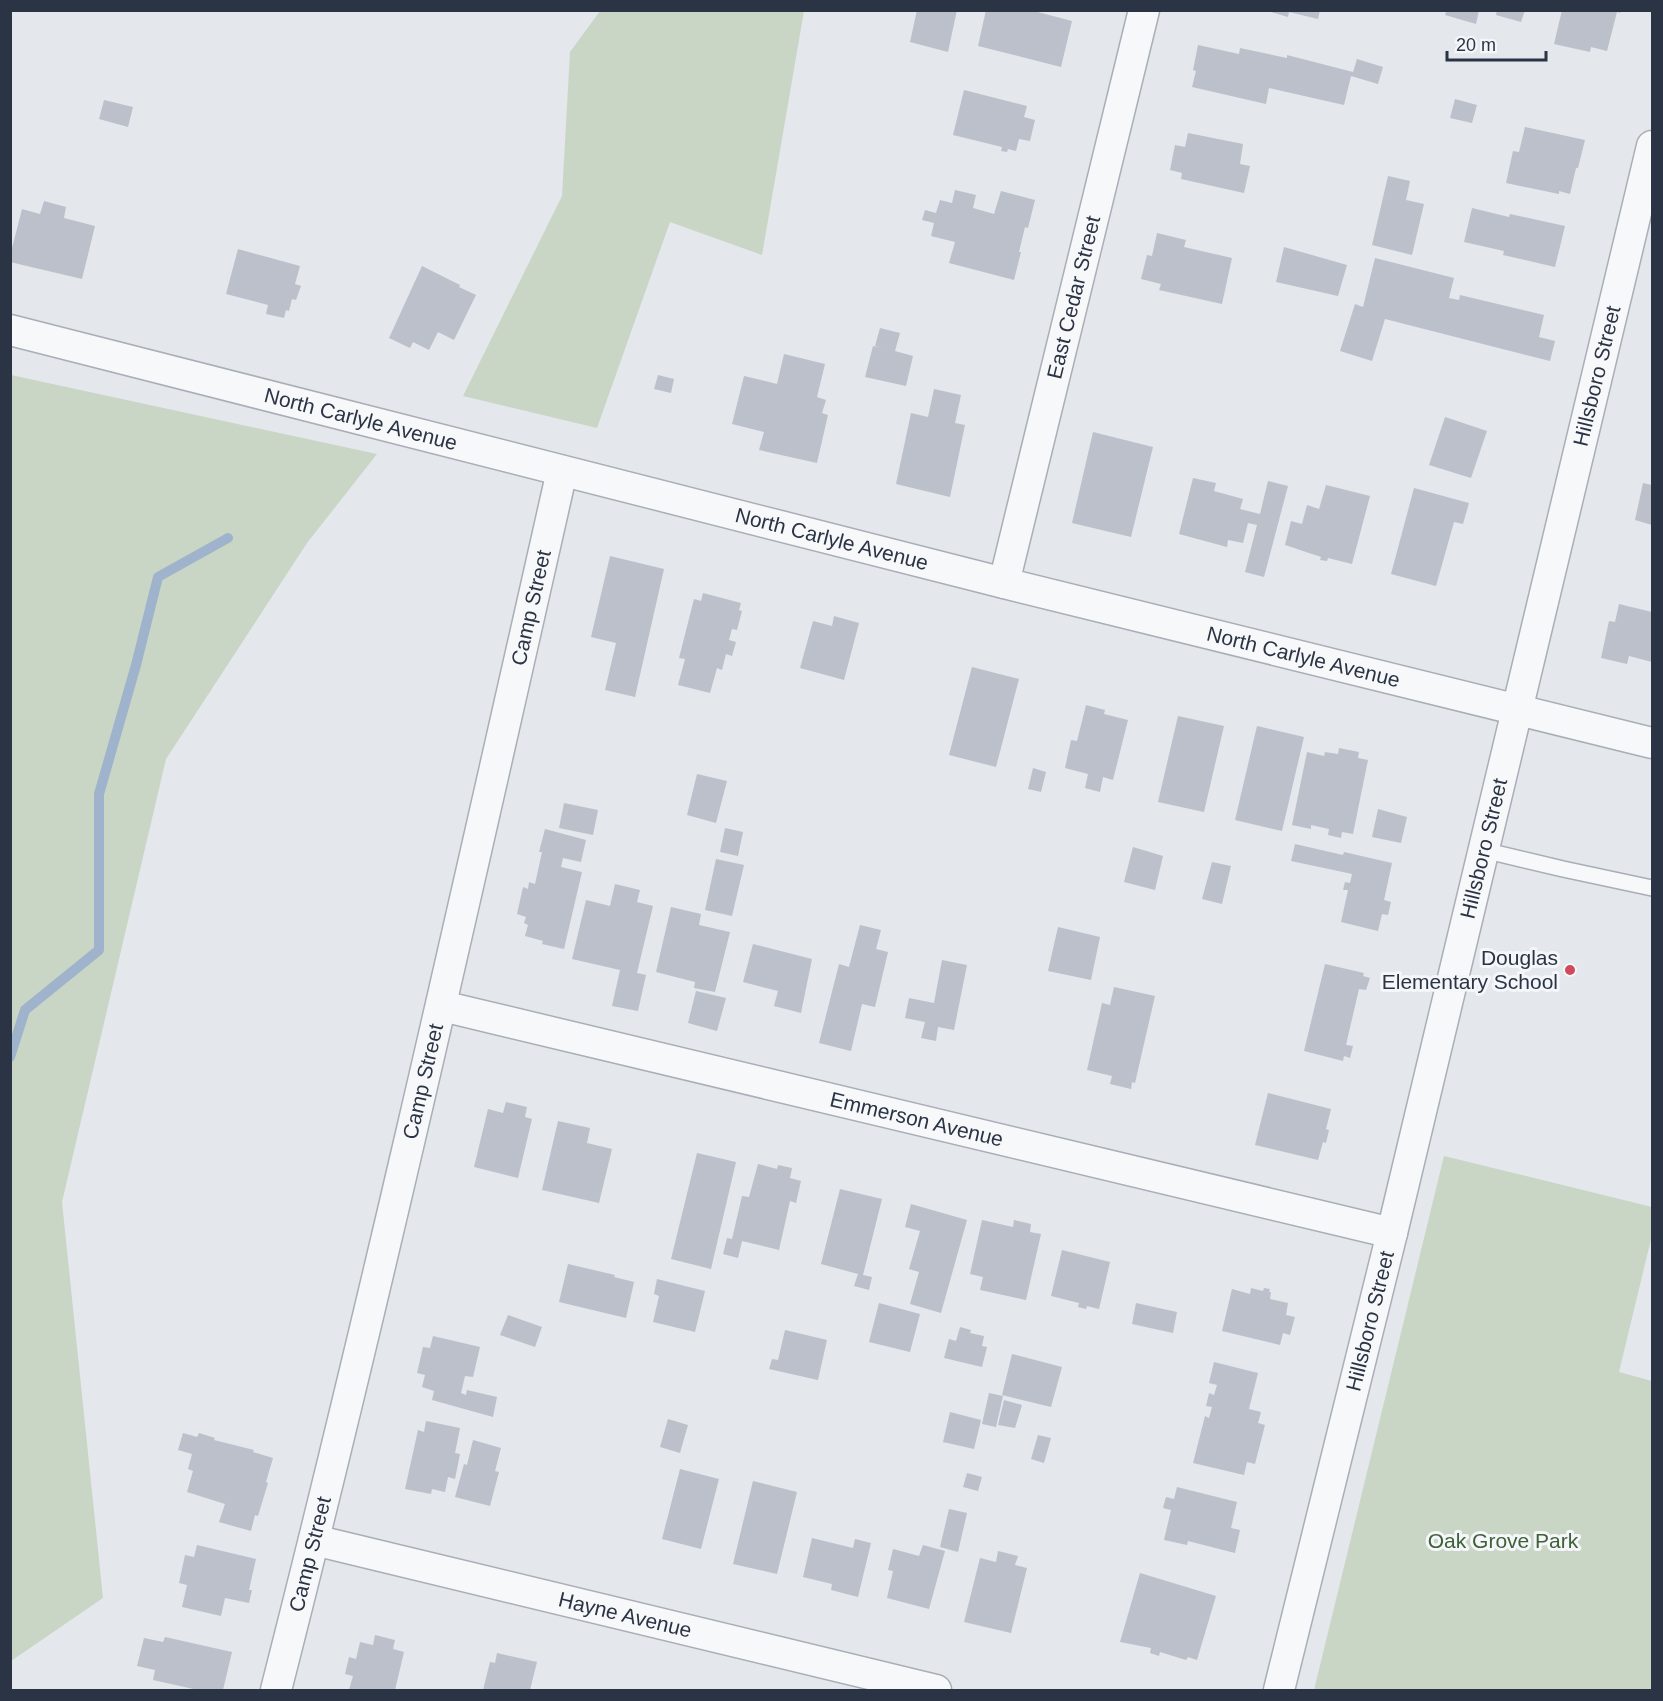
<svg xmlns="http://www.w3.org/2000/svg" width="1663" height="1701" font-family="Helvetica,sans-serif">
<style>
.green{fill:#c9d6c5}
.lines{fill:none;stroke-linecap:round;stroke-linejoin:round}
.stream{stroke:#9fb4cc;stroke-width:10}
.building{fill:#bbc0ca}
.lane-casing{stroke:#a9aeb7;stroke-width:18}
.street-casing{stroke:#a9aeb7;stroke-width:33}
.lane{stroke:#f7f8fa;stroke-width:15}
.street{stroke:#f7f8fa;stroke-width:30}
.poi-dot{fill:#d1495b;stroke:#f4f6f9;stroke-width:2}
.labels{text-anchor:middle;stroke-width:6;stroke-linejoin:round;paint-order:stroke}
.street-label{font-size:21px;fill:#2b3445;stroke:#f4f6f9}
.poi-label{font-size:21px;fill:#2b3445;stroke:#f4f6f9;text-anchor:end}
.park-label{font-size:21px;fill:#3f6138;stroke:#f4f6f9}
</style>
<rect width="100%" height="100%" fill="#e4e7ec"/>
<path class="green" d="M600,11H804L762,255L670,222L597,428L463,396L562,196L570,52Z
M11,375L377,454L307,543L166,759L62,1202L103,1598L11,1661Z
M1444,1156L1652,1207V1235L1619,1372L1652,1381V1690H1314Z"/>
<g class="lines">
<path class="stream" d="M10,1057L25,1010L99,950V794L136,665L158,577L228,538"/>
</g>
<path class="building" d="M917,10H957L948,52L910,42Z
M986,10H1030L1072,21L1061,67L978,46Z
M1264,10H1320L1318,19L1289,12L1288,17Z
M1447,10H1479L1476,24L1445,15Z
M1497,10H1525L1521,22L1496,15Z
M1562,10H1621L1620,13L1617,12L1607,51L1591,47L1590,52L1554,44Z
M1198,45L1239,54L1240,48L1287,58V55L1353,72L1357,59L1383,67L1378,84L1351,76L1344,105L1269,88L1266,104L1192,87L1196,71L1193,70Z
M964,90L1027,106L1024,117L1035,120L1030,141L1019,139L1016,151L1008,149L1007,152L1001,151L1002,147L953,135Z
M1455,99L1477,105L1472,123L1450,118Z
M104,100L133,107L128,127L99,119Z
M1525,127L1585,140L1578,168H1576L1570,194L1559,191V194L1506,183L1513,151L1519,152Z
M1188,133L1243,144L1240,164L1250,166L1244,193L1181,179L1182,173L1170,170L1175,145L1185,147Z
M1388,176L1410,181L1406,200L1424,204L1412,255L1372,245Z
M955,190L976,195L973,208L994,214L1001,191L1035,200L1028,228L1025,227L1019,252H1021L1014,280L949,263L955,242L931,236L934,223L922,220L925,210L936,213L940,200L952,203Z
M44,201L66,207L64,218L95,226L82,279L10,262V256L22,209L40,214Z
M1472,208L1509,217L1510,214L1565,226L1555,267L1503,255L1504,251L1464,242Z
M1157,233L1186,240L1184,247L1232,258L1222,304L1159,290L1161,284L1141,279L1147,255L1152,256Z
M1284,247L1347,265L1338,296L1276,282Z
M238,249L300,266L295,284L301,286L296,300L292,299L289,311L286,310L284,318L266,314L268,305L226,294Z
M1375,258L1454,278L1449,298L1459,300L1460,295L1544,315L1539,337L1555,341L1550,361L1385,319L1372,361L1340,351L1355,304L1363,307Z
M422,266L460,285L459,287L476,295L454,340L438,332L429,350L413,342L410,348L389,338Z
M880,328L900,333L895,351L913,356L906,386L865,377L873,346L882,348L875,346Z
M784,354L825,364L817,397L826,400L822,413L828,415L817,463L759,450L764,432L732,424L744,376L777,384Z
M658,375L674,379L671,393L654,389Z
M934,389L961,395L955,423L965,425L950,497L896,484L911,413L928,417Z
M1445,417L1487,431L1471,478L1429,465Z
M1093,432L1153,447L1131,537L1072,523Z
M1193,478L1216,483L1214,491L1243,499L1240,509L1260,514L1268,481L1288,486L1264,577L1245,572L1257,525L1248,523L1243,543L1228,540L1227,547L1179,534Z
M1643,483L1652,485V525L1635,520Z
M1326,485L1370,496L1352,564L1328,558L1327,561L1320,560L1321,557L1285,545L1291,521L1302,524L1307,505L1319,509Z
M1414,488L1469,503L1463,524L1454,522L1436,586L1391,574Z
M610,556L664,569L635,697L605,690L616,643L591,637Z
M703,593L741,603L739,610L742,611L737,630L732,629L729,640L736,642L732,656L726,654L722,670L717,668L710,693L678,685L685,659L679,658L694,599L701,601Z
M1619,604L1652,612V662L1629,656L1627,664L1601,658L1609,621L1615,622Z
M834,616L859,623L844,680L800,668L813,621L832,626Z
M972,667L1019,679L996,767L949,755Z
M1086,705L1105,710L1104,714L1128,720L1113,780L1103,777L1100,792L1085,788L1088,774L1065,768L1071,740L1077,741Z
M1178,716L1224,726L1204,812L1158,802Z
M1257,726L1304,737L1282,831L1235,820Z
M1339,748L1359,752L1358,758L1368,760L1353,834L1342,832L1341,838L1328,835L1329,829L1311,825V829L1292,825L1307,752L1324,756L1325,752L1338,754Z
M1033,768L1046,772L1041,792L1028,789Z
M697,774L727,781L716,823L687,815Z
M564,803L598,810L593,835L559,828Z
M1378,809L1407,817L1401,843L1372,837Z
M725,828L743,832L738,856L720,852Z
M545,829L586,840L581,862L563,858L561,867L582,872L564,949L542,944L543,941L525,936L528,925L524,923L526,917L517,914L523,887L528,889L529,882L535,884L542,852H539Z
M1295,844L1343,855L1344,852L1392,863L1384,900L1391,902L1388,915L1382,914L1378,931L1341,922L1348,890H1343L1345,882L1350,883L1352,874L1291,861Z
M1133,847L1163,856L1155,890L1124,882Z
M716,859L744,865L732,916L705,910Z
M1212,862L1231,866L1222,904L1202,899Z
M615,884L640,890L637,902L653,906L637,973L646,975L638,1011L612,1006L620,970L572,959L586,900L610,906Z
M671,907L701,914L699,925L730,932L715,992L694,988L695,982L656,972Z
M860,925L881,930L876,949L888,952L875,1007L862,1004L851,1051L819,1043L839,964L849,967Z
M1058,927L1100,937L1091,980L1048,971Z
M753,944L812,959L801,1013L774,1006L778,991L743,982Z
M942,960L967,965L954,1030L938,1027L936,1041L921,1038L925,1022L905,1018L909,998L934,1003Z
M1325,964L1364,973L1363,976L1370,978L1366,990L1359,989L1346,1045L1353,1046L1350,1058L1344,1056L1343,1061L1304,1051Z
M1114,987L1155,996L1135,1083L1132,1082L1131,1089L1110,1084L1112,1076L1087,1070L1102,1003L1110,1005Z
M696,991L726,998L717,1031L688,1023Z
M1268,1093L1331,1109L1326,1129L1329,1130L1326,1143L1323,1142L1318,1160L1255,1145Z
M506,1102L527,1107L525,1117L532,1119L518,1178L474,1167L488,1109L503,1113Z
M558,1121L590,1128L587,1143L612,1149L599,1203L542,1190Z
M697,1153L736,1162L711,1269L671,1259Z
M758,1164L777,1169L778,1165L792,1168L790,1178L801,1181L796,1203L790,1201L779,1250L742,1241L738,1258L723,1254L727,1238L732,1239L742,1196L749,1197Z
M840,1189L882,1199L863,1275L872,1277L869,1290L854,1286L858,1274L821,1264Z
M911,1204L967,1220L941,1313L910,1304L919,1272L909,1269L920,1231L905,1227Z
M982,1220L1013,1227L1014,1220L1031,1224L1030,1232L1041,1234L1026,1300L980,1290L983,1277L970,1274Z
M1062,1250L1110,1262L1099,1309L1087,1306L1086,1309L1078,1307L1079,1303L1051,1296Z
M568,1264L615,1275L614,1277L634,1282L626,1318L559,1302Z
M657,1279L705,1291L695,1332L653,1322L659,1296L654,1294Z
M1251,1288L1263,1291L1264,1288L1270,1289L1269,1292H1271L1270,1299L1288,1303L1286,1315L1295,1317L1290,1335L1283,1333L1280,1345L1222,1331L1232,1289L1250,1294Z
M879,1303L920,1314L910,1352L869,1342Z
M1136,1303L1177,1312L1173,1333L1132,1324Z
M508,1315L542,1327L535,1347L500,1335Z
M960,1327L971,1330L970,1333L984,1336L982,1346L987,1347L982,1367L944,1358L949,1339L956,1341Z
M785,1330L827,1340L818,1380L769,1369L772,1359L778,1360Z
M433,1336L480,1347L473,1377L465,1376L461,1393L466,1395L467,1390L497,1397L493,1417L432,1400L434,1391L422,1387L425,1375L417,1373L423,1347L430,1348Z
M1012,1354L1062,1367L1051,1407L1002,1395Z
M1214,1362L1258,1373L1249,1409L1261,1412L1258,1423L1265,1425L1255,1464L1247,1462L1244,1475L1193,1463L1205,1416L1209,1418L1212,1407L1206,1406L1209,1393L1214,1395L1217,1385L1209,1383Z
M989,1393L1003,1396L996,1427L982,1424Z
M1004,1400L1022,1405L1015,1428L998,1425Z
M950,1412L981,1420L974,1449L943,1442Z
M668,1419L688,1425L680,1453L660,1447Z
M426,1421L460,1428L455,1453L460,1454L455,1479L448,1477L445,1492L432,1489L431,1494L405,1489L418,1430L424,1432Z
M183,1433L197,1437L199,1433L215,1438L214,1440L254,1450L253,1452L273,1458L266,1482L268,1483L258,1516L255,1515L251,1531L219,1522L225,1504L187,1492L193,1471L188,1469L192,1454L178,1450Z
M1038,1435L1051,1438L1044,1463L1031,1459Z
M473,1440L501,1448L495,1471L499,1472L490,1506L455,1497L464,1464L467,1465Z
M680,1469L719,1479L701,1549L662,1539Z
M967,1473L982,1477L978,1491L963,1487Z
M753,1481L797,1492L777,1574L733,1564Z
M1177,1487L1237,1502L1231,1528L1240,1530L1235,1553L1188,1541L1187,1545L1164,1540L1171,1510L1163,1508L1166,1497L1174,1499Z
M949,1509L967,1513L958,1552L940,1547Z
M812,1538L853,1548L855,1539L871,1543L858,1597L831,1590L832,1584L803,1577Z
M197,1545L256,1559L249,1590H252L249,1603L225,1598L221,1616L182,1607L187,1585L179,1583L185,1555L194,1557Z
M923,1545L945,1551L929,1609L887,1598L893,1571L888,1570L893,1549L919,1556Z
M998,1551L1018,1556L1015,1565L1027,1568L1011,1633L964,1622L980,1558L996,1562Z
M1140,1573L1216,1596L1197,1660L1188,1657L1186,1660L1160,1652L1159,1656L1150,1653L1151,1648L1120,1642Z
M375,1635L395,1640L393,1649L404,1652L395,1690H349L353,1676L345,1674L349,1657L356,1659L360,1642L373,1645Z
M165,1637L232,1652L223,1690H198L153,1680L155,1670L137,1666L144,1638L163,1642Z
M497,1653L537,1662L530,1690H483L490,1662L495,1663Z"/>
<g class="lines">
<g class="lane-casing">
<path id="lane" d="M1483,850L1563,869L1652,888"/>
</g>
<g class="street-casing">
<g id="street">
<path id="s1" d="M10,330L1004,583L1652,743"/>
<path id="s2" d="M1004,583L1144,10"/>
<path id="s3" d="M442,1006L1392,1233"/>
<path id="s4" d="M314,1540L936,1690"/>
<path id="s5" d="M276,1690C379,1286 470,878 562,471"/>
<path id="s6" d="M1279,1690L1392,1233L1652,146"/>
</g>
</g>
<use href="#lane" class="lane"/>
<use href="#street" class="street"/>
</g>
<circle class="poi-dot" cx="1570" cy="970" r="6"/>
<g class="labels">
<g class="street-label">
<text dy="7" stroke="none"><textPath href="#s2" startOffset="294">East Cedar Street</textPath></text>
<text dy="7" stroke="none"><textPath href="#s6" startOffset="1352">Hillsboro Street</textPath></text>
<text dy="7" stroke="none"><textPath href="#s1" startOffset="362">North Carlyle Avenue</textPath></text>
<text dy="7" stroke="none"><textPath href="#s1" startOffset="848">North Carlyle Avenue</textPath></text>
<text dy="7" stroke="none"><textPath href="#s5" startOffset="1112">Camp Street</textPath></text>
<text dy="7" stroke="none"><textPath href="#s1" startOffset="1334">North Carlyle Avenue</textPath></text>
<text dy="7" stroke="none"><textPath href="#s6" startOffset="866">Hillsboro Street</textPath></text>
<text dy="7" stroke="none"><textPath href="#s5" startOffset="626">Camp Street</textPath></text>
<text dy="7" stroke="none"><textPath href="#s3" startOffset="488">Emmerson Avenue</textPath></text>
<text dy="7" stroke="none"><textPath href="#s6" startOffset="380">Hillsboro Street</textPath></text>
<text dy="7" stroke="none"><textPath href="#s5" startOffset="140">Camp Street</textPath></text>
<text dy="7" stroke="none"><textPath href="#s4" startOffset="320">Hayne Avenue</textPath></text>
</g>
<g class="poi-label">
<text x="1558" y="965">Douglas<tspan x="1558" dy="24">Elementary School</tspan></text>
</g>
<g class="park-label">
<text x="1503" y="1548">Oak Grove Park</text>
</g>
</g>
<rect width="1663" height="1701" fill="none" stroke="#2b3445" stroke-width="24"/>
<path d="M1447 51v9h99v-9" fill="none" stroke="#2b3445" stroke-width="3"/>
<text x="1456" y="51" font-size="18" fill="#2b3445" stroke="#f4f6f9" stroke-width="4.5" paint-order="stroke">20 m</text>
</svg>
